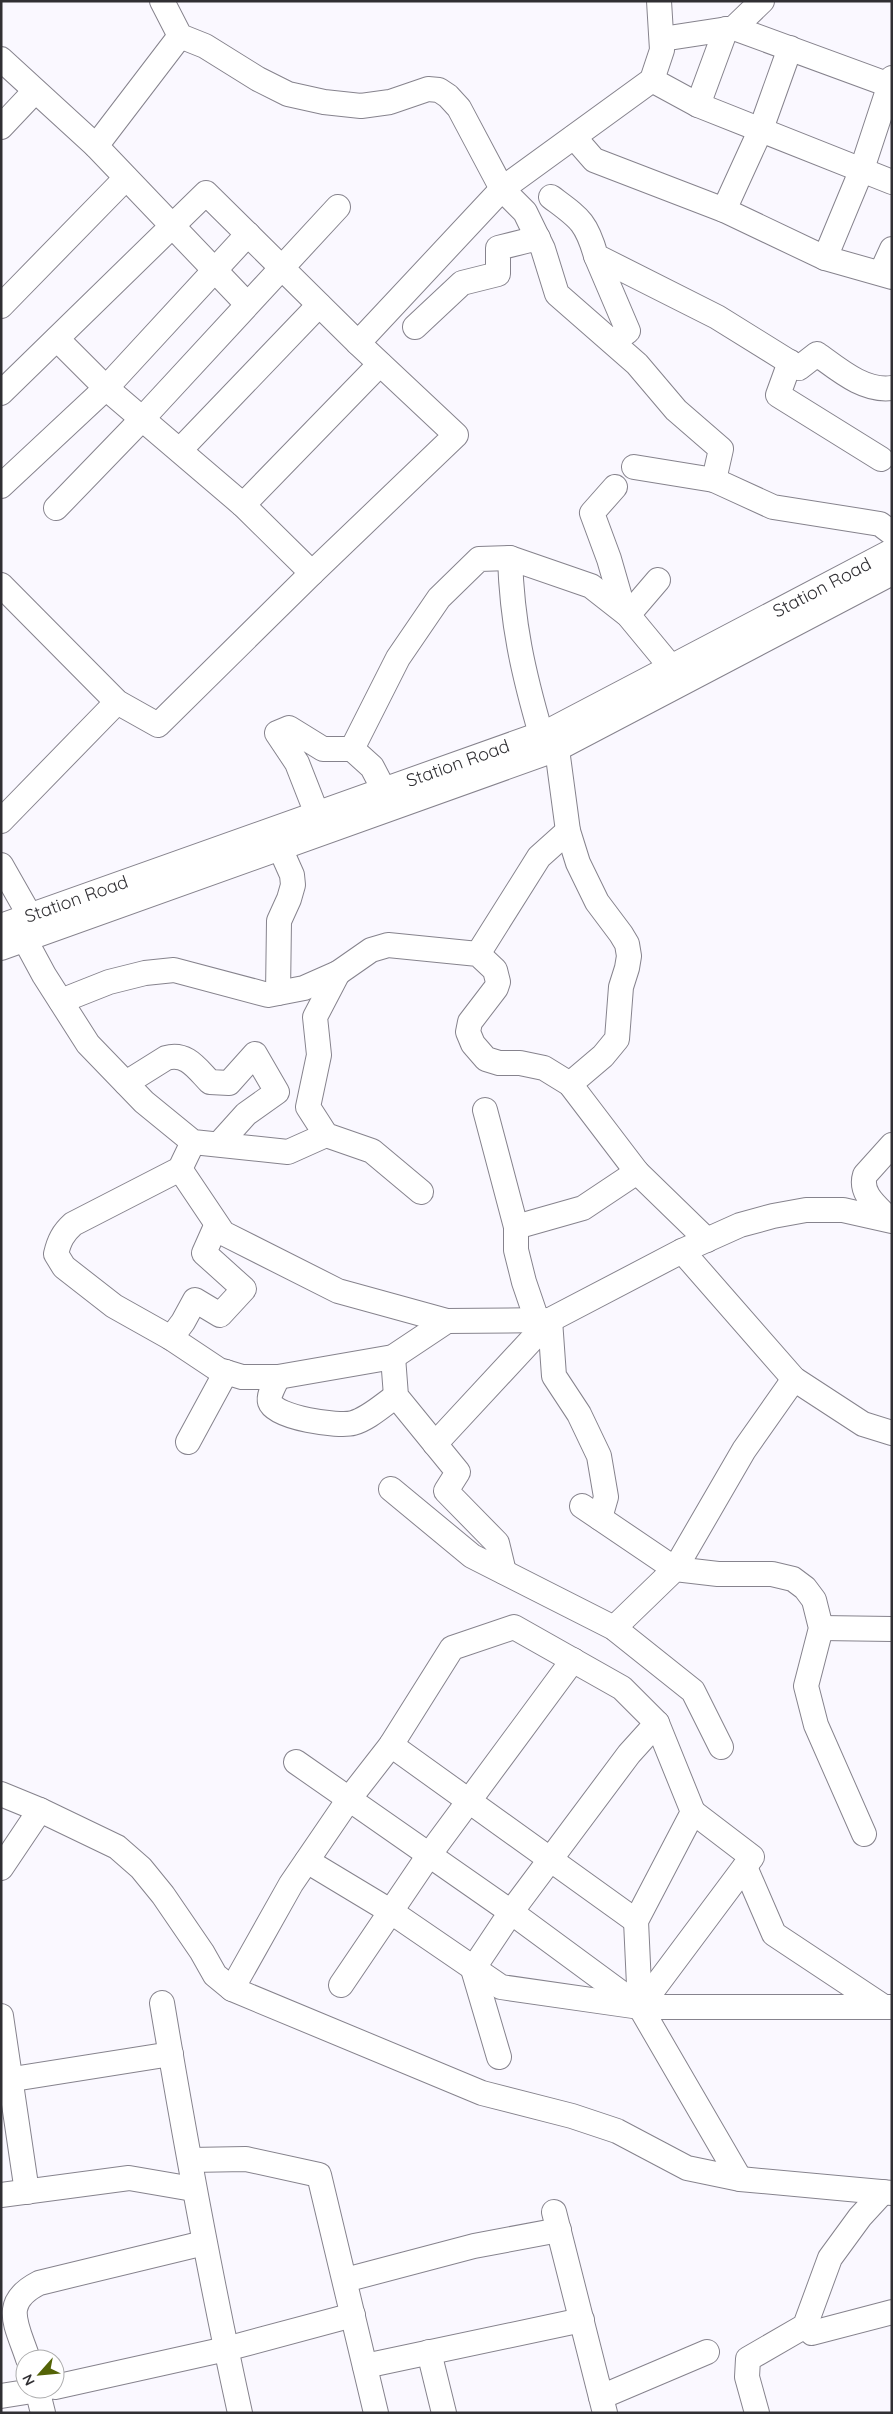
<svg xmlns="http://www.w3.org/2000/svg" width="893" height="2414" font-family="Quicksand,sans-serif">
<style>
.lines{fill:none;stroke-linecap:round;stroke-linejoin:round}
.minor-casing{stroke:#86838d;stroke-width:26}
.minor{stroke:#fff;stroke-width:24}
.labels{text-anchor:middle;stroke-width:5;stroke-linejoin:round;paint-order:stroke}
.street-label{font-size:18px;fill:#302f33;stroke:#fff}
</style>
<rect width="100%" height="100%" fill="#faf8ff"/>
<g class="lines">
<g class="minor-casing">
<g id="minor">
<path d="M162,1L180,36L205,46L258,79L288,94L324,102L361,106L390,102L428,89L439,90L448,96L459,108L502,189L525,212L543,249L557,294L637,364L676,410L721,449L714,480"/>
<path d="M734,28L892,86"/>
<path d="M662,39L734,28L762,1"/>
<path d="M1,59L96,146L247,304"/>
<path d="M652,80L698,105L892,182"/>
<path d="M698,105L726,29"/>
<path d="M1,127L35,91"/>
<path d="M574,137L594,160L724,210L825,258L892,277"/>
<path d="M96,146L180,36"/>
<path d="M551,197C579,218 586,221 596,256L717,317L799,368L817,354C838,369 864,392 892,388"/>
<path d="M724,210L761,129L790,48"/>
<path d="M596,256L628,331L613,342"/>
<path d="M825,258L862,169L892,78"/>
<path d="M881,273L892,249"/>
<path d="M1,306L126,178"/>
<path d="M415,327L462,283L498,274V248L538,238"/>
<path d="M57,339L106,388L243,505L312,573"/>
<path d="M358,343L502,189L652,80L662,50L659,1"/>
<path d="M790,362L778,395L881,459"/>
<path d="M1,393L206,193L358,343L456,435L312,573L158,725L117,702L1,585"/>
<path d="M180,450L319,305"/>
<path d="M634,467L714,480L773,507L880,524L892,533"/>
<path d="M1,486L106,388L248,234"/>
<path d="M615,487L592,513L609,559L624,611"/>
<path d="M243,505L380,364"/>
<path d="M56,508L143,418L338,207"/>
<path d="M510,558C512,623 523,672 541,734"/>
<path d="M628,615L658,580"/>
<path d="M352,749L398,658L439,598L479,559L510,558L591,586L628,615L671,667"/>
<path d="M557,749L568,831L578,863L597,902L621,934L627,944L629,956L627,968L621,987L617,1039L603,1056L570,1084"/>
<path d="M317,814L297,763L277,733L289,728L323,749H352L372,767L384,790"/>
<path d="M1,821L117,702"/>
<path d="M1,865L30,916"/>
<path id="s1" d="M1,926L549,731L892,551"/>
<path d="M24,938L44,975L88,1044L144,1102L193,1142L288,1152L326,1135"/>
<path d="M1,948L557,749L892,573"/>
<path d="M478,954L539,857L568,831"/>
<path d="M338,973L315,1017L319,1055L308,1107L326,1135L372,1151L421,1192"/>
<path d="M278,993L279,921L289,899L293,885L292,875L280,848"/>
<path d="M61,1001L109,982L145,973L174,970L268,995L304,988L338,973L371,950L388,945L478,954L495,970L498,982L496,988L470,1022L468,1032L473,1044L486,1059L499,1063H520L544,1068L570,1084L637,1172L707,1240"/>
<path d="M126,1083L166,1058C187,1052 197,1069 210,1082L229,1083L255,1054L277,1092L246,1114L219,1144"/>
<path d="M485,1110L516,1227V1250L524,1282L537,1320"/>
<path d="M193,1142L180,1169L73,1224C63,1233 59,1241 56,1254L64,1267L114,1306L171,1338L219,1370L242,1377H278L393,1357L447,1321"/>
<path d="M180,1169L223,1233L338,1291L447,1321L550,1320L682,1251L740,1225L773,1216L806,1210H843L892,1221"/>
<path d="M889,1219C878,1207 859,1194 865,1175L892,1145"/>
<path d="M516,1227L583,1208L637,1172"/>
<path d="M682,1251L794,1379L863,1424L892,1433"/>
<path d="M550,1320L554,1376L579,1414L599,1456L606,1497L600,1518"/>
<path d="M171,1338L183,1322L195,1300L220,1315L244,1289L204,1253L216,1226"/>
<path d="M393,1357L396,1396L458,1472L446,1491L497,1543L504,1572"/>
<path d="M278,1377C275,1384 268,1395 270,1402C275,1418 339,1427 353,1423C368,1419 383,1405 396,1396"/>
<path d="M188,1442L226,1372"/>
<path d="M435,1444L550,1320"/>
<path d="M391,1489L472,1556L614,1628L693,1691L721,1747"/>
<path d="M582,1506L675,1569L744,1450L794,1379"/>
<path d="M614,1628L675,1569L718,1574H772L793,1579L805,1588L814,1600L821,1628L806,1686L816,1725L864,1834"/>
<path d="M821,1628L892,1629"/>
<path d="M657,1723L629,1754L511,1912L640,2007L740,2179"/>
<path d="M391,1745L636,1921"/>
<path d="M296,1762L511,1912L473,1969L499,2057"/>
<path d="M1,1794L40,1810L117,1847L141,1868L163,1895L202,1952L215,1975L232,1989L482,2093L572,2116L617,2131L687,2168L740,2179L892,2193"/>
<path d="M307,1861L390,1911L501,1987L640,2007H892"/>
<path d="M745,1867L774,1934L884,2007"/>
<path d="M1,1868L40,1810"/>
<path d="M341,1985L429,1855L573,1660"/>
<path d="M232,1989L291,1884L349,1799L391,1745L452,1648L514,1627L622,1688L657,1723L693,1812L636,1921L640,2007"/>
<path d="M162,2003C185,2140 210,2277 240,2413"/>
<path d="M640,2007L752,1857L693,1812"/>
<path d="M1,2016L27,2192"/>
<path d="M1,2081L171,2054"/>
<path d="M190,2160L246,2159L319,2175L376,2413"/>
<path d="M1,2195L129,2178L193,2189"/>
<path d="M554,2212L605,2413"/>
<path d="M345,2280L474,2246L559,2230"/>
<path d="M805,2326L812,2333L892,2312"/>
<path d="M429,2352L444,2413"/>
<path d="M28,2359C17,2325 0,2303 39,2283L204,2243"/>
<path d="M365,2366L582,2320"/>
<path d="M55,2387L226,2349L353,2315"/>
<path d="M37,2389L43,2413"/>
<path d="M1,2396L45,2389"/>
<path d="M601,2397L707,2352"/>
<path d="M757,2413L747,2377L748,2359L805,2326L830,2258L860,2217L883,2192"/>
</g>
</g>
<use href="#minor" class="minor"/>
</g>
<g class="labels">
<g class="street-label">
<text dy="6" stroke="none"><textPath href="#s1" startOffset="890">Station Road</textPath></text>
<text dy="6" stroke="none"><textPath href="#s1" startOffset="485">Station Road</textPath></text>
<text dy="6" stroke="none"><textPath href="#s1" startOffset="80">Station Road</textPath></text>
</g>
</g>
<rect width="893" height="2414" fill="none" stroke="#302f33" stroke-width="5"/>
<g transform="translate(40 2374) rotate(243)"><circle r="24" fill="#ffffff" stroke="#acacad"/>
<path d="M0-4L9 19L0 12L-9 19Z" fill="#546307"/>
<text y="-8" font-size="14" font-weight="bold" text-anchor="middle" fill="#302f33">N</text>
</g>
</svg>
